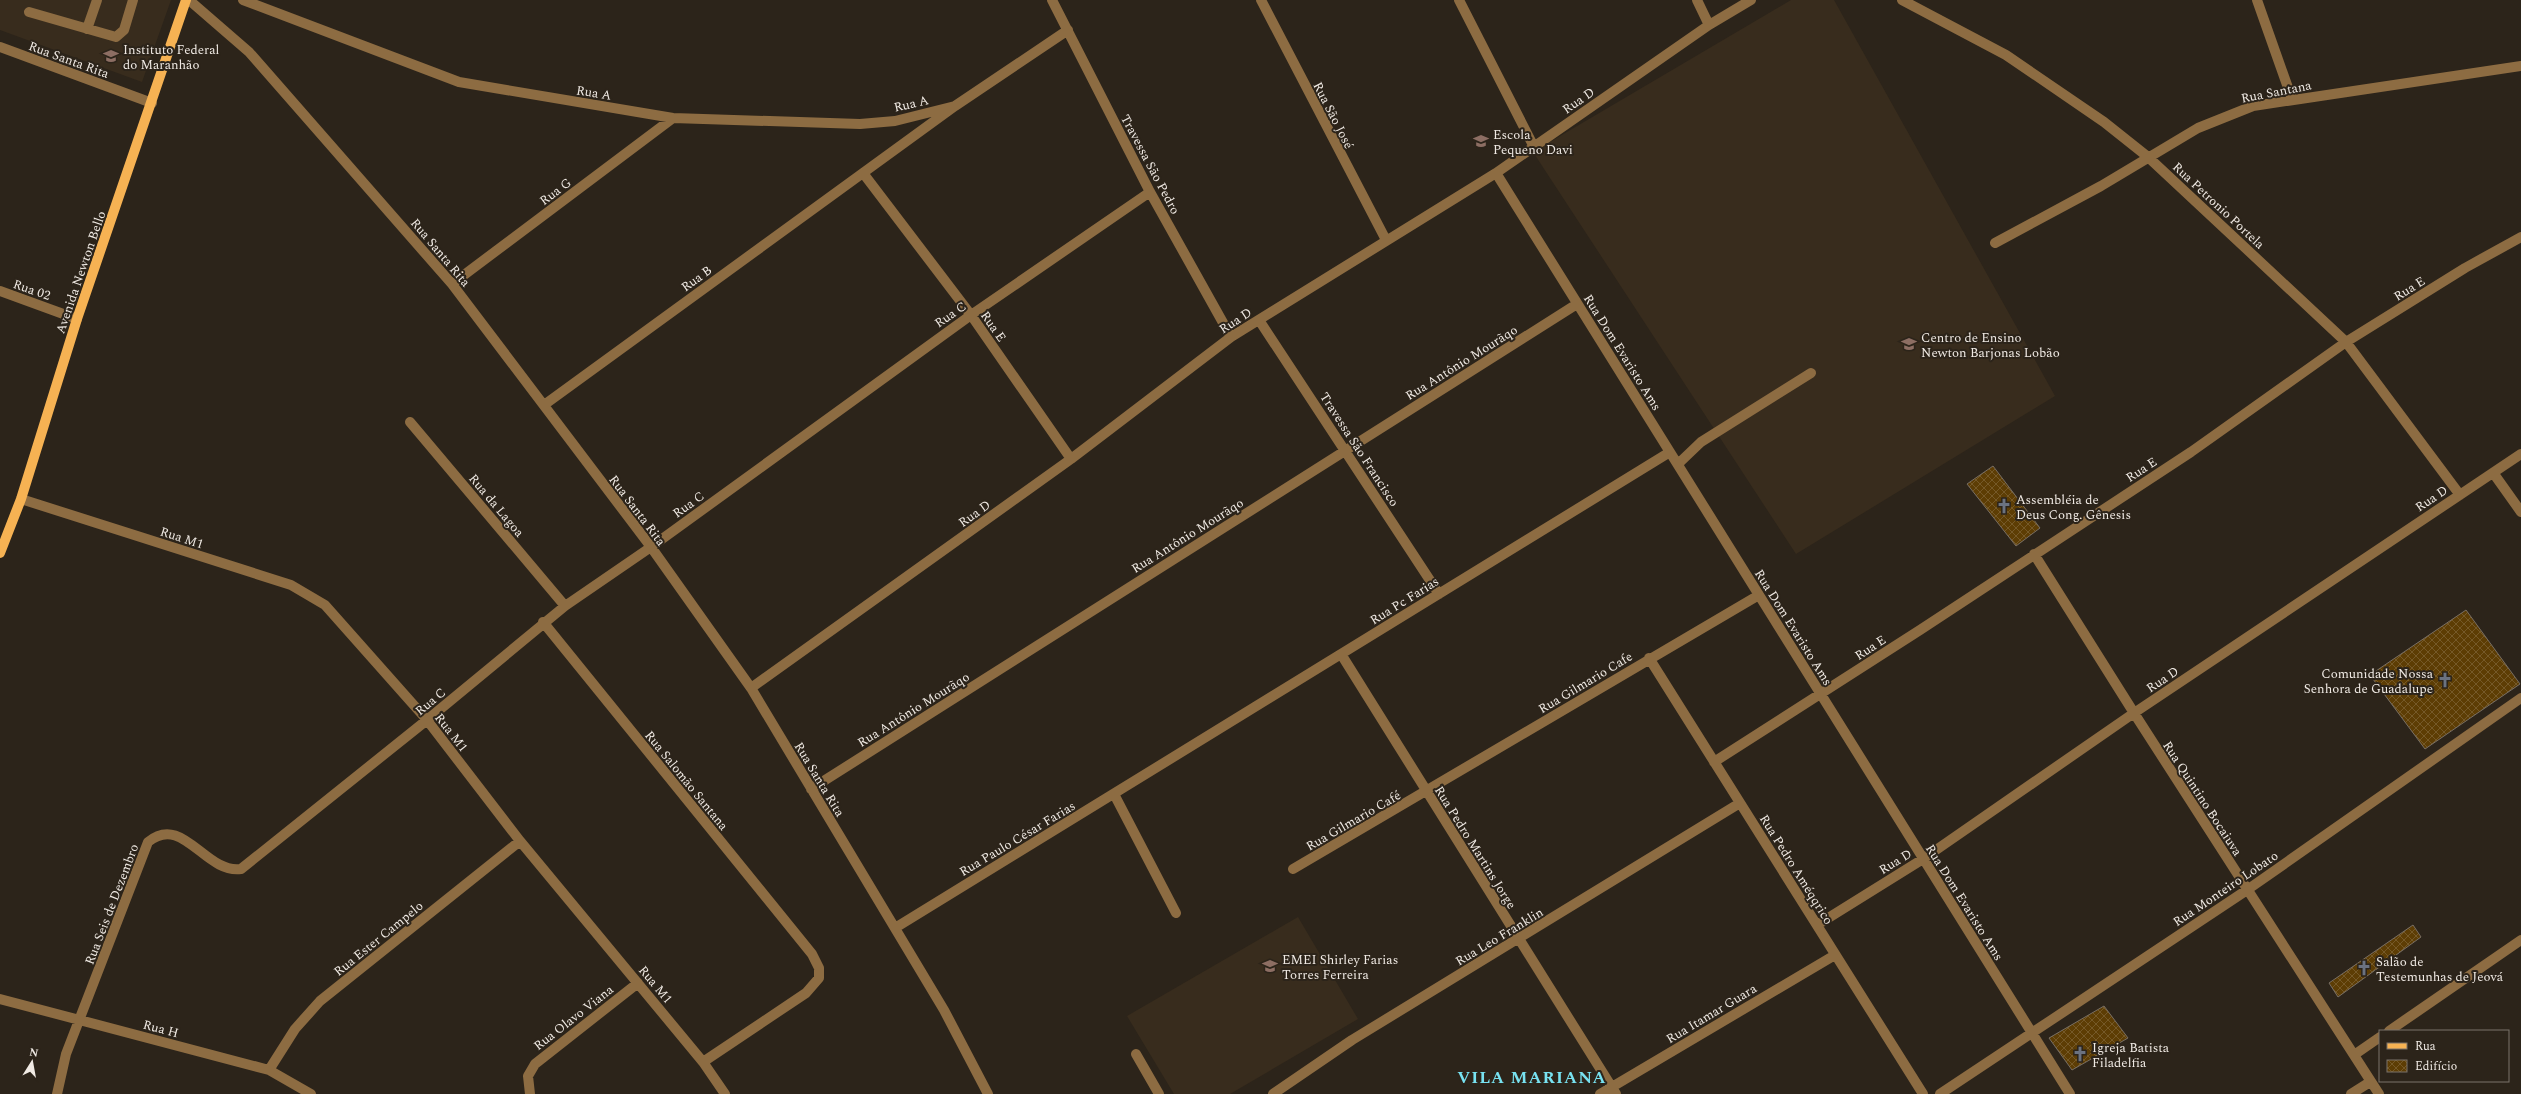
<svg xmlns="http://www.w3.org/2000/svg" width="2521" height="1094" font-family="Spectral,serif">
<style>
.built{fill:#382c1d}
.building{fill:url(#building-cross-hatch);stroke:#786e63}
.lines{fill:none;stroke-linecap:round;stroke-linejoin:round}
.minor{stroke:#8d6c42;stroke-width:10}
.major{stroke:#f6b253;stroke-width:10}
.labels{text-anchor:middle;stroke-width:4;stroke-linejoin:round;paint-order:stroke}
.poi-label{font-size:13px;fill:#f0eae4;stroke:#2c241a;text-anchor:start}
.street-label{font-size:13px;fill:#f0eae4;stroke:#2c241a}
.district-label{font-size:17px;font-weight:bold;letter-spacing:1px;fill:#78e2f1;stroke:#2c241a}
</style>
<defs>
<pattern id="building-cross-hatch" width="8" height="8" patternUnits="userSpaceOnUse"><rect width="8" height="8" fill="#5d3d04"/><path d="M0 0l8 8M0 8l8-8" fill="none" stroke="#755928"/></pattern>
</defs>
<rect width="100%" height="100%" fill="#2c241a"/>
<path class="built" d="M0,0H171L142,82L0,30Z
M1791,0H1834L2055,396L1796,554L1533,152Z
M1298,917L1358,1019L1230,1094H1174L1127,1016Z"/>
<path class="building" d="M1993,466L2040,528L2016,546L1967,484Z
M2466,610L2520,684L2425,749L2370,675Z
M2413,925L2421,937L2338,997L2329,983Z
M2104,1006L2128,1038L2072,1070L2049,1038Z"/>
<g class="lines">
<path class="minor" d="M189,0L249,52L452,284L651,547L751,688L944,1010L988,1094
M243,0L459,82L673,118L860,124L895,121L955,106
M1052,0L1150,192L1231,337
M1261,0L1386,240
M1459,0L1534,147
M1697,0L1709,25
M1902,0L2006,55L2104,122L2148,157L2346,342L2460,495
M2257,0L2292,99
M29,12L116,37L124,30L133,0
M87,29L97,0
M0,47L152,103
M863,173L971,315L1071,459
M1496,173L2070,1094
M1995,243L2101,186L2198,128L2253,106L2521,66
M452,284L673,118
M0,291L77,319
M1259,320L1439,594
M544,405L955,106L1068,30
M410,422L565,606
M1678,464L1701,442L1811,373
M2494,474L2521,512
M21,499L291,585L325,605L427,720L520,841L703,1062L725,1094
M2034,554L2134,713L2379,1094
M543,622L812,954L819,968V978L806,993L703,1062
M1341,654L1616,1094
M1649,658L1923,1094
M751,688L1071,459L1231,337L1496,173L1709,25L1751,0
M1714,762L1920,630L2191,452L2346,342L2465,268L2521,237
M811,789L1577,304
M1114,794L1176,913
M1293,869L1759,595
M1817,925L1923,859L2134,713L2521,454
M895,928L1670,452
M0,999L269,1070L311,1094
M2389,1031L2521,940
M1136,1054L1159,1094
M2354,1055L2380,1037
M269,1070L295,1029L320,1001L520,841
M57,1094L66,1054L148,842C183,813 205,874 241,869L427,720L565,606L651,547L971,315L1150,192
M530,1094L528,1076L535,1064L638,983
M1273,1094L1352,1040L1740,803
M1600,1094L1835,955
M1940,1094L2247,890L2521,698
M2351,1094L2370,1082"/>
<path class="major" d="M0,553L21,499L77,319L186,0"/>
</g>
<defs>
<g id="university-bare" transform="scale(1.2)"><path d="M0-5L7-2L0 1L-7-2ZM-4 1L0 2.5L4 1V4Q0 6-4 4Z" fill="#8d6e63" stroke="#2c241a" stroke-width="2.5" paint-order="stroke"/></g>
<g id="school-bare" transform="scale(1.2)"><path d="M0-5L7-2L0 1L-7-2ZM-4 1L0 2.5L4 1V4Q0 6-4 4Z" fill="#8d6e63" stroke="#2c241a" stroke-width="2.5" paint-order="stroke"/></g>
<g id="church-bare" transform="scale(1.2)"><path d="M-1.2-6h2.4v3.5h3.3v2.4h-3.3V6h-2.4V-.1h-3.3v-2.4h3.3Z" fill="#6b7280" stroke="#2c241a" stroke-width="2.5" paint-order="stroke"/></g>
</defs>
<g fill-rule="evenodd">
<use href="#university-bare" x="111" y="56"/>
<use href="#school-bare" x="1481" y="141"/>
<use href="#school-bare" x="1909" y="344"/>
<use href="#church-bare" x="2004" y="506"/>
<use href="#church-bare" x="2445" y="680"/>
<use href="#school-bare" x="1270" y="966"/>
<use href="#church-bare" x="2364" y="968"/>
<use href="#church-bare" x="2080" y="1054"/>
</g>
<g class="labels">
<g class="poi-label">
<text x="123" y="54">Instituto Federal<tspan x="123" dy="15">do Maranhão</tspan></text>
<text x="1493" y="139">Escola<tspan x="1493" dy="15">Pequeno Davi</tspan></text>
<text x="1921" y="342">Centro de Ensino<tspan x="1921" dy="15">Newton Barjonas Lobão</tspan></text>
<text x="2016" y="504">Assembléia de<tspan x="2016" dy="15">Deus Cong. Gênesis</tspan></text>
<text x="2433" y="678" text-anchor="end">Comunidade Nossa<tspan x="2433" dy="15">Senhora de Guadalupe</tspan></text>
<text x="1282" y="964">EMEI Shirley Farias<tspan x="1282" dy="15">Torres Ferreira</tspan></text>
<text x="2376" y="966">Salão de<tspan x="2376" dy="15">Testemunhas de Jeová</tspan></text>
<text x="2092" y="1052">Igreja Batista<tspan x="2092" dy="15">Filadelfia</tspan></text>
</g>
<g class="street-label">
<text transform="translate(69 59) rotate(20)" y="5">Rua Santa Rita</text>
<text transform="translate(2276 91) rotate(-11)" y="5">Rua Santana</text>
<text transform="translate(594 92) rotate(9)" y="5">Rua A</text>
<text transform="translate(1578 100) rotate(-35)" y="5">Rua D</text>
<text transform="translate(911 103) rotate(-13)" y="5">Rua A</text>
<text transform="translate(1334 115) rotate(63)" y="5">Rua São José</text>
<text transform="translate(1151 164) rotate(62)" y="5">Travessa São Pedro</text>
<text transform="translate(555 191) rotate(-37)" y="5">Rua G</text>
<text transform="translate(2219 205) rotate(43)" y="5">Rua Petronio Portela</text>
<text transform="translate(441 252) rotate(50)" y="5">Rua Santa Rita</text>
<text transform="translate(80 272) rotate(-71)" y="5">Avenida Newton Bello</text>
<text transform="translate(696 278) rotate(-36)" y="5">Rua B</text>
<text transform="translate(2409 288) rotate(-32)" y="5">Rua E</text>
<text transform="translate(32 289) rotate(19)" y="5">Rua 02</text>
<text transform="translate(950 314) rotate(-35)" y="5">Rua C</text>
<text transform="translate(1235 320) rotate(-33)" y="5">Rua D</text>
<text transform="translate(994 326) rotate(55)" y="5">Rua E</text>
<text transform="translate(1623 352) rotate(58)" y="5">Rua Dom Evaristo Ams</text>
<text transform="translate(1461 362) rotate(-32)" y="5">Rua Antônio Mourãqo</text>
<text transform="translate(1360 449) rotate(57)" y="5">Travessa São Francisco</text>
<text transform="translate(2141 469) rotate(-33)" y="5">Rua E</text>
<text transform="translate(2431 498) rotate(-34)" y="5">Rua D</text>
<text transform="translate(688 504) rotate(-36)" y="5">Rua C</text>
<text transform="translate(497 505) rotate(50)" y="5">Rua da Lagoa</text>
<text transform="translate(638 510) rotate(53)" y="5">Rua Santa Rita</text>
<text transform="translate(974 513) rotate(-36)" y="5">Rua D</text>
<text transform="translate(1187 535) rotate(-32)" y="5">Rua Antônio Mourãqo</text>
<text transform="translate(182 537) rotate(18)" y="5">Rua M1</text>
<text transform="translate(1404 600) rotate(-32)" y="5">Rua Pc Farias</text>
<text transform="translate(1794 627) rotate(58)" y="5">Rua Dom Evaristo Ams</text>
<text transform="translate(1870 647) rotate(-33)" y="5">Rua E</text>
<text transform="translate(2162 679) rotate(-34)" y="5">Rua D</text>
<text transform="translate(1585 682) rotate(-31)" y="5">Rua Gilmario Cafe</text>
<text transform="translate(430 701) rotate(-40)" y="5">Rua C</text>
<text transform="translate(913 709) rotate(-32)" y="5">Rua Antônio Mourãqo</text>
<text transform="translate(452 732) rotate(52)" y="5">Rua M1</text>
<text transform="translate(820 779) rotate(59)" y="5">Rua Santa Rita</text>
<text transform="translate(687 780) rotate(51)" y="5">Rua Salomão Santana</text>
<text transform="translate(2203 798) rotate(57)" y="5">Rua Quintino Bocaiuva</text>
<text transform="translate(1353 820) rotate(-30)" y="5">Rua Gilmario Café</text>
<text transform="translate(1017 838) rotate(-31)" y="5">Rua Paulo César Farias</text>
<text transform="translate(1476 847) rotate(58)" y="5">Rua Pedro Martins Jorge</text>
<text transform="translate(1895 861) rotate(-32)" y="5">Rua D</text>
<text transform="translate(1797 869) rotate(58)" y="5">Rua Pedro Améqqrico</text>
<text transform="translate(2225 888) rotate(-34)" y="5">Rua Monteiro Lobato</text>
<text transform="translate(1965 902) rotate(58)" y="5">Rua Dom Evaristo Ams</text>
<text transform="translate(111 904) rotate(-69)" y="5">Rua Seis de Dezembro</text>
<text transform="translate(1499 936) rotate(-31)" y="5">Rua Leo Franklin</text>
<text transform="translate(378 938) rotate(-39)" y="5">Rua Ester Campelo</text>
<text transform="translate(656 984) rotate(50)" y="5">Rua M1</text>
<text transform="translate(1711 1013) rotate(-31)" y="5">Rua Itamar Guara</text>
<text transform="translate(573 1017) rotate(-38)" y="5">Rua Olavo Viana</text>
<text transform="translate(161 1028) rotate(15)" y="5">Rua H</text>
</g>
<g class="district-label">
<text x="1532" y="1083">VILA MARIANA</text>
</g>
</g>
<rect x="2379" y="1030" width="130" height="52" fill="#2c241a" stroke="#7a736b"/>
<rect x="2387" y="1043" width="20" height="6" fill="#f6b253" stroke="#7a736b"/>
<text x="2415" y="1050" font-size="12" fill="#f0eae4">Rua</text>
<rect x="2387" y="1060" width="20" height="12" fill="url(#building-cross-hatch)" stroke="#7a736b"/>
<text x="2415" y="1070" font-size="12" fill="#f0eae4">Edifício</text>
<g transform="translate(32 1062) rotate(11)" stroke="#2c241a" stroke-width="3" paint-order="stroke">
<path d="M0-3L7 15L0 10L-7 15Z" fill="#f0eae4"/>
<text y="-6" font-size="11" font-weight="bold" text-anchor="middle" fill="#f0eae4">N</text>
</g>
</svg>
